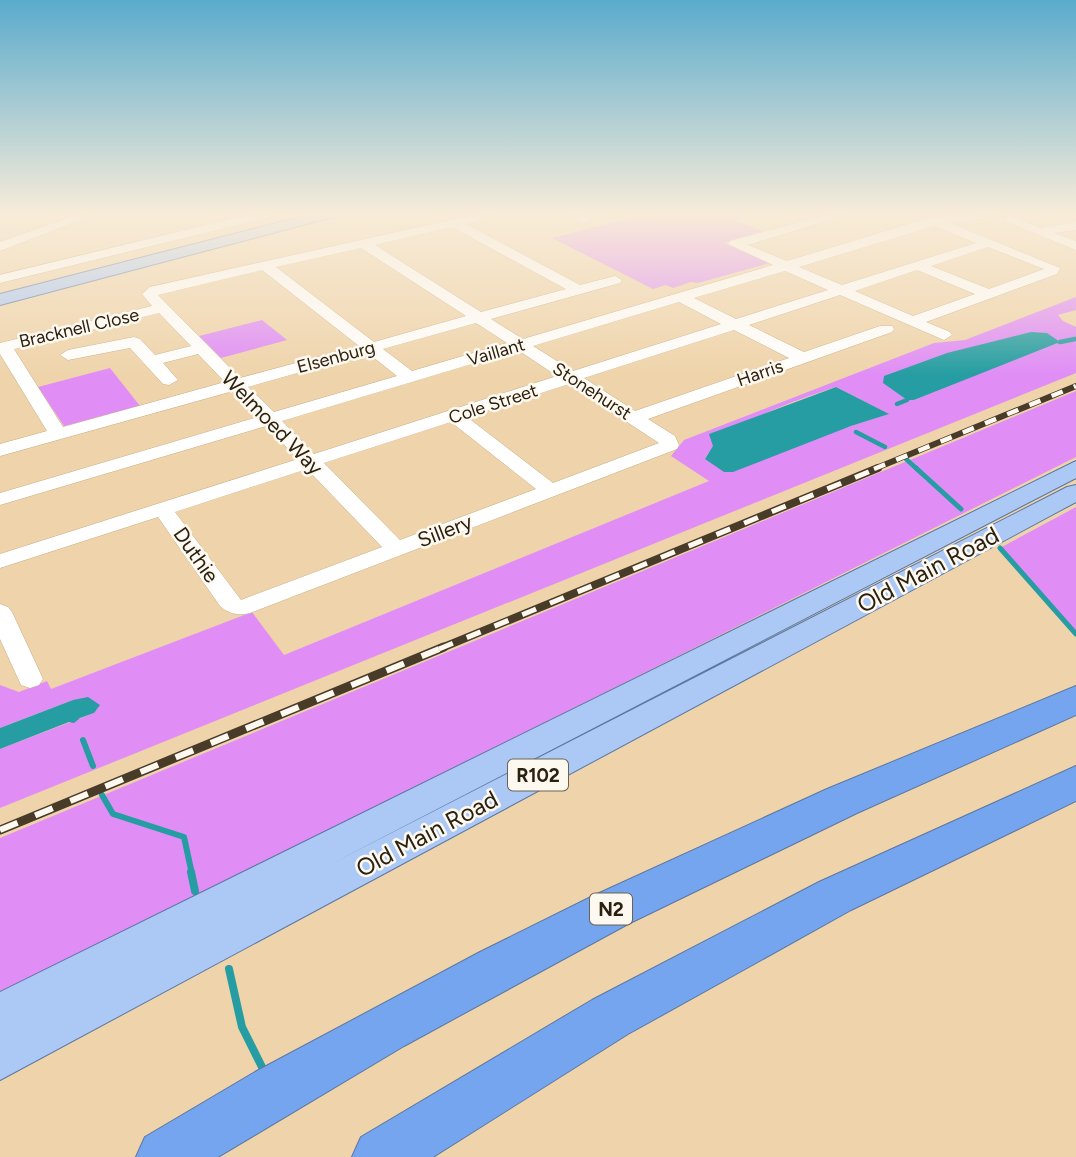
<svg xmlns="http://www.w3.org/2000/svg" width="1076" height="1157" font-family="Figtree,sans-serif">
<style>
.green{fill:#e08ef6;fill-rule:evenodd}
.water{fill:#259da2}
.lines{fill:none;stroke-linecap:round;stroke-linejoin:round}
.stream-far3{stroke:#259da2;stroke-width:4.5}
.stream-far2{stroke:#259da2;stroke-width:5}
.stream-far1{stroke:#259da2;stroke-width:6}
.stream{stroke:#259da2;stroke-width:8}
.minor-casing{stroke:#c6ac84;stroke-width:1}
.major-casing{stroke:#5b77a1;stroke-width:2}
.highway-casing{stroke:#5b77a1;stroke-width:2}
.minor{fill:#fff;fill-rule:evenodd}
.major{fill:#acc9f5;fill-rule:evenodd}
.highway{fill:#75a5ef;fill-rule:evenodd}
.rail-far2-casing{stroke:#483b27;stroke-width:6}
.rail-far1-casing{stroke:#483b27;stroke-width:8}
.rail-casing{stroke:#483b27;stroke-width:9}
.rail-far2{stroke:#fef9f0;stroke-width:4.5;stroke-dasharray:12;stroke-linecap:butt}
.rail-far1{stroke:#fef9f0;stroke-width:5;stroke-dasharray:15;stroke-linecap:butt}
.rail{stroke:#fef9f0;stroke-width:6;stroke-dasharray:19;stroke-linecap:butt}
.labels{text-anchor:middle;stroke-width:5;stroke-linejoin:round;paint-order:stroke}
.far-street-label{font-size:18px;fill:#2b2111;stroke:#fef9f0}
.shield{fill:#fef9f0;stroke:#6a6254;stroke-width:2}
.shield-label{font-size:19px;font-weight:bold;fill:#2b2111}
.street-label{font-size:21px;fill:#2b2111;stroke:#fef9f0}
.near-street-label{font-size:24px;fill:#2b2111;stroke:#fef9f0}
</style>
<rect width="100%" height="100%" fill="#efd4ab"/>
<path class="green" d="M644,213H759L734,220L762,231L724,243L770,263L698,283L691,282L673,288L666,285L653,289L552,238L646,214Z
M1076,297V310L1058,315L1063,321L1076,327V373L0,808V749L94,713L73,700L0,728V685L19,692L47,681L51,689L252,612L284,655L709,481L671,456L684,440L934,343L965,340ZM1031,332L1059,341L914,400H907L884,383ZM836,387L888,414L851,426L705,459C725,423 797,400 836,387Z
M262,320L287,340L221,358L199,336Z
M110,368L140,406L64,426L38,387Z
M1076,391V457L0,995V838Z
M1076,507V634L1000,548Z"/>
<path class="water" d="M1031,332L1047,333L1060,342L914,400H907L883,383L884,376L947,353Z
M836,387L889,414L851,426L733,472H724L705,459L713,446L709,434Z
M88,697L100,705L94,713L80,718L74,723L69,722L0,749V728L73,700Z"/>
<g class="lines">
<path class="stream-far3" d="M1060,342L1075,339
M897,404L907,400
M856,432L885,447
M906,459L917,469"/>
<path class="stream-far2" d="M916,468L961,509
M1000,548L1076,634"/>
<path class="stream-far1" d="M83,740L93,766
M102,795L113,814L184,837L192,874"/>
<path class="stream" d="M191,872L195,891
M229,969L242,1027L262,1067"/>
<g class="minor-casing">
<path id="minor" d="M81,213H98L0,251V242Z
M255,213H276L274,216L0,283V275Z
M482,213H504L466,224L580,285L615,276L622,280L620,283L491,319L523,339L773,265L728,244L730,241L833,213H852L748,245L787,261L932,217L1000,213L994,217L950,223L1060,268L1057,274L926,322L950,332L952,335L944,340L840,295L749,325L804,352L880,326H892L894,329L892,332L648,419L675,436L679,445L677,449L250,613C239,616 229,614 220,606L158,517L0,568V554L298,459L266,426L0,505V493L258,417L233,391L0,456V444L47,431L0,354V343L152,306L142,294L150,287ZM934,226L976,243L842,285L799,267ZM452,227L566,289L481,312L375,245ZM988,247L1044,269L989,289L931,266ZM361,248L466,316L374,342L276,267ZM262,270L359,346L240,378L158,295ZM917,270L975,294L913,316L855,291ZM785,271L828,290L736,319L694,298ZM679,302L721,324L573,371L533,346ZM159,313L191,346L155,355L140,339L134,337L68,350L60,355L68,360L130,348L163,384L169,385L178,380L163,363L198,354L225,382L63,427L14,349ZM476,323L507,343L412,371L383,349ZM734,330L789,358L635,411L584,378ZM518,350L557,376L314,454L282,421ZM368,353L397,376L274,412L248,387ZM569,384L659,443L553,483L467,417ZM451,422L536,489L400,540L324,463ZM307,469L382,547L241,600L175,512Z
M566,213H581L590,219L588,222H580Z
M1011,215L1040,228L1076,222V230L1054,233L1076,241V250L1007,222L1005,219Z
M0,604L8,607L12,612L43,679L39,685L30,688L21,685L0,639Z"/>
</g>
<g class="major-casing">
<path id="major" d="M315,213H340L337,216L0,305V294Z
M1076,461V478L331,864L1067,487L1076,485V502L0,1080V992Z"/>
</g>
<g class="highway-casing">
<path id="highway" d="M1076,686V715L857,813L628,924L404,1046L218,1157H136L145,1137L255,1072L480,952L595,895L827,789Z
M1076,766V801L851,910L628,1034L433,1157H352L361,1137L592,1000L819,882Z"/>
</g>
<use href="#minor" class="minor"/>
<use href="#major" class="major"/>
<use href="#highway" class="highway"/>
<g class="rail-far2-casing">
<path id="rail-far2" d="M874,469L1076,386"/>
</g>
<g class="rail-far1-casing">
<path id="rail-far1" d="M439,649L878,468"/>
</g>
<g class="rail-casing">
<path id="rail" d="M0,830L444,647"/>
</g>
<use href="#rail-far2" class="rail-far2"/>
<use href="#rail-far1" class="rail-far1"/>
<use href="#rail" class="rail"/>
</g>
<linearGradient id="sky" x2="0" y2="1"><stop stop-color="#5aabcc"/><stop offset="0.57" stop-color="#f8ecd9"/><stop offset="1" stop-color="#f8ecd9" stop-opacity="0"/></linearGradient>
<rect width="1076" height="375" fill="url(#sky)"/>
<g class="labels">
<g class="far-street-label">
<text transform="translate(79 328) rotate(-13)" y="6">Bracknell Close</text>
<text transform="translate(496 352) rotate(-16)" y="6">Vaillant</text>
<text transform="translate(336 357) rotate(-15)" y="6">Elsenburg</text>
<text transform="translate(760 373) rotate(-19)" y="6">Harris</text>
<text transform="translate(592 391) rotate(33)" y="6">Stonehurst</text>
<text transform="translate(493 404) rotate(-18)" y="6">Cole Street</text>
</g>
<g class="shield">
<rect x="508" y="759.5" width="60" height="31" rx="5"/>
<rect x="590" y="893.5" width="42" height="31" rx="5"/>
</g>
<g class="shield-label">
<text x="538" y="782">R102</text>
<text x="611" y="916">N2</text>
</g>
<g class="street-label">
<text transform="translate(272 423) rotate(46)" y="7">Welmoed Way</text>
<text transform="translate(445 531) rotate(-21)" y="7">Sillery</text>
<text transform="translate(196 555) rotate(55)" y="7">Duthie</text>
</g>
<g class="near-street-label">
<text transform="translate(928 570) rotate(-28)" y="8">Old Main Road</text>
<text transform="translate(427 834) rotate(-28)" y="8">Old Main Road</text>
</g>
</g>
</svg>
